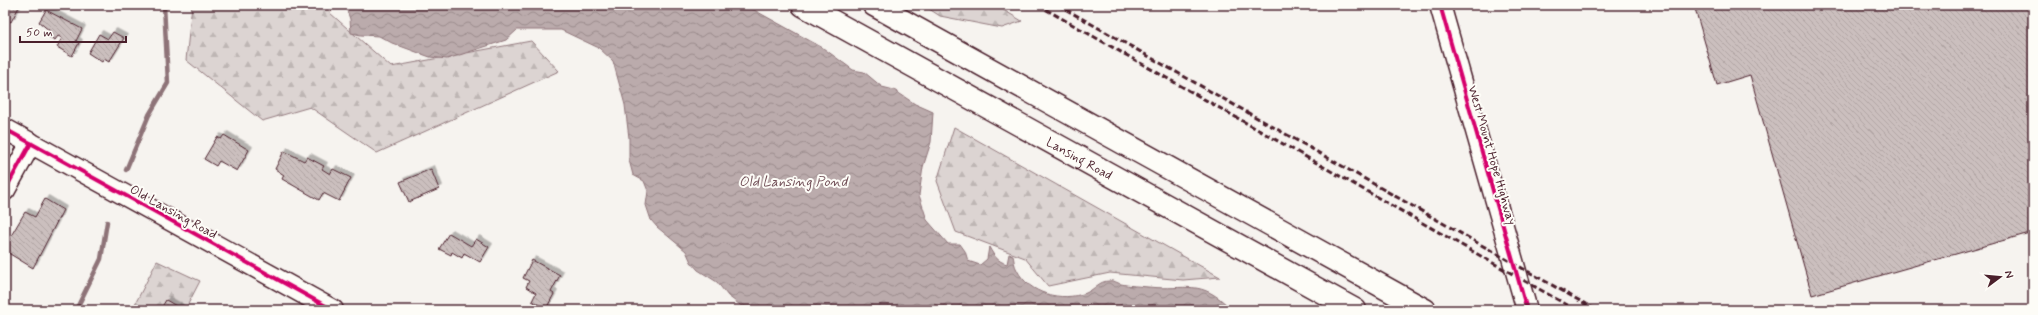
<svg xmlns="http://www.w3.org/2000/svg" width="2038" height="315" font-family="Mynerve,sans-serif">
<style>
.forest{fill:url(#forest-firs);stroke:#937a7e}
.water{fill:url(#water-waves);stroke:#8e7378}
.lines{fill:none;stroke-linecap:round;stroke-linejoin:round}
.stream{stroke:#8e7378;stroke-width:4.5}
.building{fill:url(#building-back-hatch);stroke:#4a1f2b;filter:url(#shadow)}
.minor-casing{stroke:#4a1f2b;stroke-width:23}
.major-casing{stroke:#4a1f2b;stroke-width:25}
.minor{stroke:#fdfcf7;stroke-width:20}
.major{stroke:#fdfcf7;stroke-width:22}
.rail{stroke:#4a1f2b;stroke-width:3;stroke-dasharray:6 3;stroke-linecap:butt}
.cycleway-casing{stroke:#fdfcf7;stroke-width:6}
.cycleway{stroke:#d6006c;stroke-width:4}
.labels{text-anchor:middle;stroke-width:4;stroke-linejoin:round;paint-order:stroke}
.street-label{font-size:13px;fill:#4a1f2b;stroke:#fdfcf7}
.water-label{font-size:14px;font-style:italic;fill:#725058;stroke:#fdfcf7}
</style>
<defs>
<pattern id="forest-firs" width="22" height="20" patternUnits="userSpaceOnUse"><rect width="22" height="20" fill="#dcd4d2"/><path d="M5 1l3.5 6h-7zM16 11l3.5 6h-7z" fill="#beb6b4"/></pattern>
<pattern id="water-waves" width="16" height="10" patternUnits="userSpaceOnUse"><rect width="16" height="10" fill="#bbabac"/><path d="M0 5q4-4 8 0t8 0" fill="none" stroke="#9a8b8c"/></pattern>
<pattern id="building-back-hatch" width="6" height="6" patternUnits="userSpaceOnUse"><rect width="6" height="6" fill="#cbbfbe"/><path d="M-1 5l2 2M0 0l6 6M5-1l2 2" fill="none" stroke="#b0a4a3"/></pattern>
<filter id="shadow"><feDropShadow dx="3.5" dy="-3.5" stdDeviation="0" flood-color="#0004"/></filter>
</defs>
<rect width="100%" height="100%" fill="#f6f3ef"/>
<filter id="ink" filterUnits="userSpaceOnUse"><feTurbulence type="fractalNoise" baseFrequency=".025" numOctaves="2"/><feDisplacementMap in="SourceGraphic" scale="8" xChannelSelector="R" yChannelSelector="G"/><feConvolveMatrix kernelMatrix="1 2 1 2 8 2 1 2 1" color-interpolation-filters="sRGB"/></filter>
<g filter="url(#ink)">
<path class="forest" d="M192,5H333L330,13L391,67L531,41L559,71L377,153L310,107L262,121L186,60Z
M923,5H995L1022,21L1002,28L940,16Z
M954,127L1220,277L1183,280L1110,273L1048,286L1025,258L956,232L937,181Z
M157,261L200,281L185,310H132Z"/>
<path class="water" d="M345,5H745L823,48L853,70L864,72L882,87L894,90L915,104L933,112L931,142L923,167L919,195L927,220L948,244H960L965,251L968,261L980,265L987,259L989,247C994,256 997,261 1007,264L1009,254L1013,255C1014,260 1014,265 1017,270C1029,294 1061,302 1086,293C1095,289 1099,281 1109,281C1114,280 1117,283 1121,284C1129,286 1140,286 1148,287C1187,291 1200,277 1232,310H747L728,296L717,282L698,270L691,262L686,251L657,227L651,220L646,205L648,191L644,181L633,175L629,160V138L625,105L613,61L599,48L561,30H517L506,40L447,59L430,57L392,43L379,36L361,35L351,33L350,19Z"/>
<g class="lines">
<path class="stream" d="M126,170L149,115L168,83L164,5
M76,310L101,259L107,222"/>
</g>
<path class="building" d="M5,5H20L11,22L5,19L7,15L5,14Z
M1694,5H2033V232L1812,295L1750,75L1717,85Z
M46,10L82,29L76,41L79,43L72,56L57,47L62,38L58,36L55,40L47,36L50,31L39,22Z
M113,32L124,38L109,62L104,59L102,62L88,53L99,34L108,39Z
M224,135L249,150L237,171L219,161L216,166L204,159L217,137L221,139Z
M284,151L304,161L307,157L324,166L322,169L330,174L333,169L351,178L339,201L323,193L319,200L282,179L284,175L275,169Z
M431,169L439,189L409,202L400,182Z
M45,199L63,210L33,268L5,251V246L25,212L35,217Z
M449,233L471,246L476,239L489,247L480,262L464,253L462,258L452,252L451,255L439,249Z
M532,260L560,275L551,292L554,294L546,309L532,301L536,293L526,287L529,281L523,278Z
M166,300L183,310H160Z"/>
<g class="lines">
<g class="minor-casing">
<path id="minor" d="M1440,5L1527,310
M5,129L333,310
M5,190L31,143"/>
</g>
<g class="major-casing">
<g id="major">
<path id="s1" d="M803,5L1355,310"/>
<path d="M874,5L1425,310"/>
</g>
</g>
<use href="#minor" class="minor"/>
<use href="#major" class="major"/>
<path class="rail" d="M1038,5L1576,310
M1058,5L1596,310"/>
<g class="cycleway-casing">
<path id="cycleway" d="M1440,5L1527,310
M5,129L333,310
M5,190L31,143"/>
</g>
<use href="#cycleway" class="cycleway"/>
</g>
</g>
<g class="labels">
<g class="street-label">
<text transform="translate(1493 155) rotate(74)" y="5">West Mount Hope Highway</text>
<text dy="5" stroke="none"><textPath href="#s1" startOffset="316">Lansing Road</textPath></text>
<text transform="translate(174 211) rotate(29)" y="5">Old Lansing Road</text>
</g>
<g class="water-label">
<text x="793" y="186">Old Lansing Pond</text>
</g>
</g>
<rect width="2038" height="315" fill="none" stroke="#fdfcf7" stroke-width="20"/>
<rect x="10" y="10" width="2018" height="295" fill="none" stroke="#4a1f2b" stroke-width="1.5" filter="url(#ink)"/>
<g transform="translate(2000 277) rotate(74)" stroke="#fdfcf7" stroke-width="3" paint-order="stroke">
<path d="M0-3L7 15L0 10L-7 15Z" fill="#4a1f2b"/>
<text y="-6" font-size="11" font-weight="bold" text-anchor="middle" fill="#4a1f2b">N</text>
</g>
<path d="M20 36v6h106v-6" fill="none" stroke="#4a1f2b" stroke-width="2"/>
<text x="26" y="36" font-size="12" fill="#4a1f2b" stroke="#fdfcf7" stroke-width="3" paint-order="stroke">50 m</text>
</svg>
